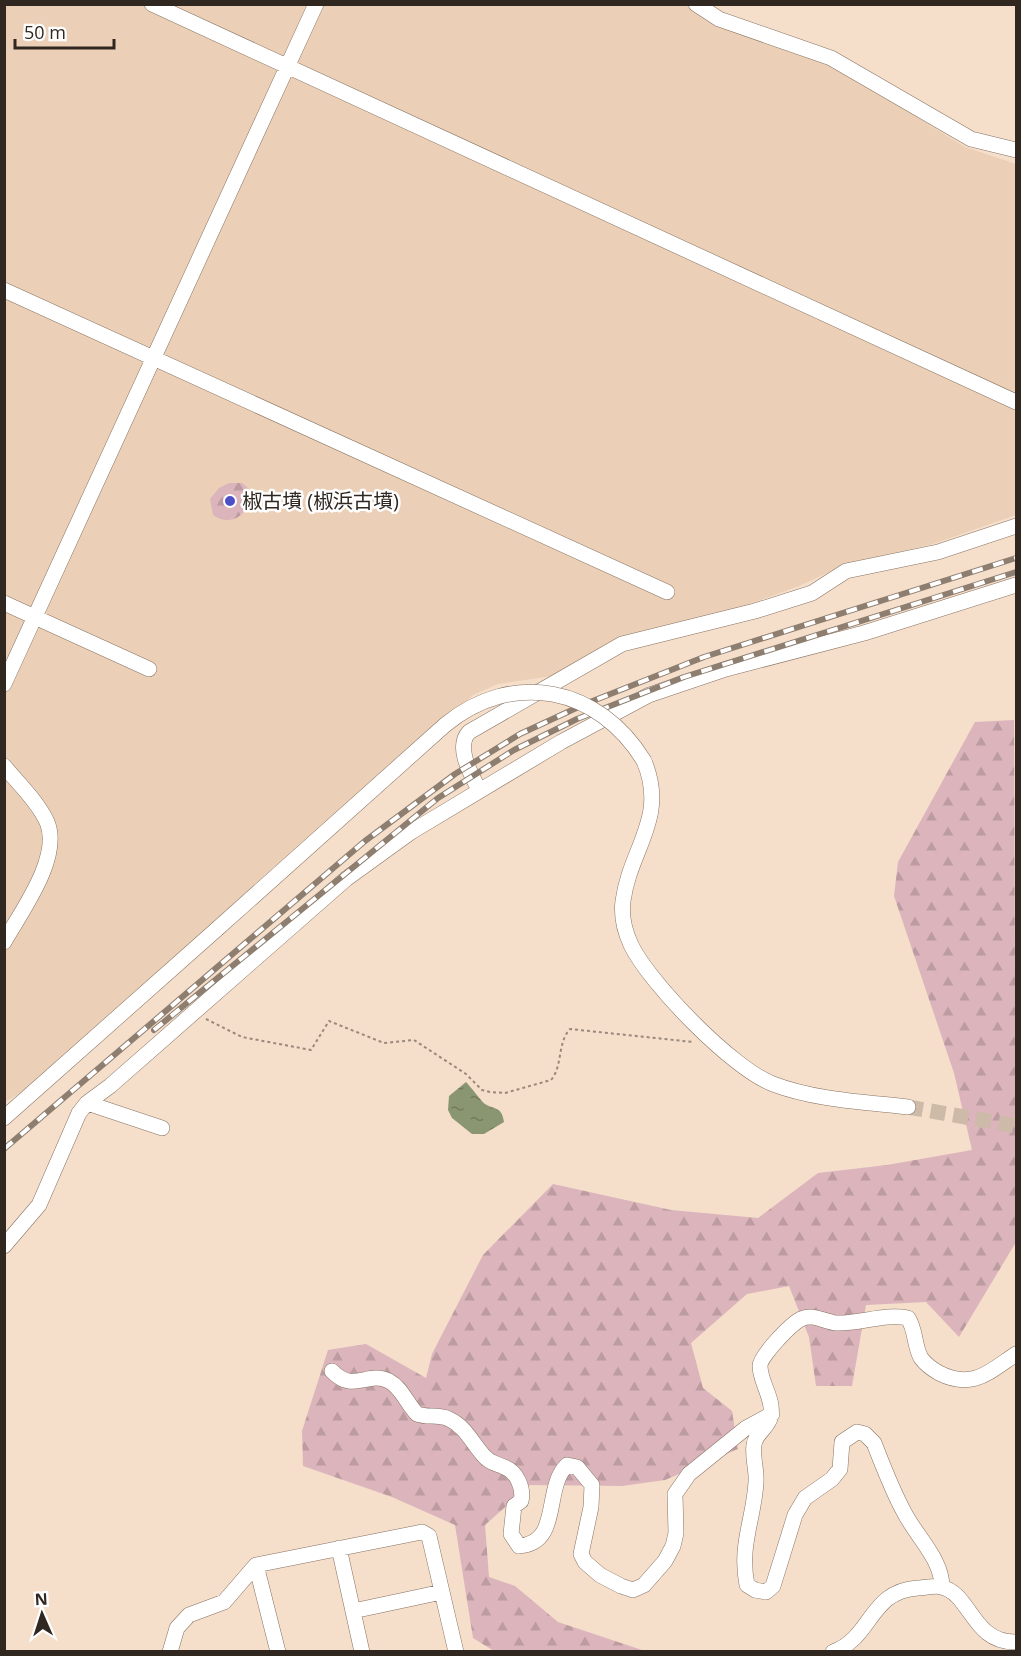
<svg xmlns="http://www.w3.org/2000/svg" width="1021" height="1656" font-family="'Open Sans','Noto Sans JP',sans-serif">
<style>
.built{fill:#ebd0b7}
.forest{fill:url(#forest-firs)}
.water{fill:url(#water-ripples)}
.lines{fill:none;stroke-linecap:round;stroke-linejoin:round}
.minor-tunnel{stroke:#cebaa8;stroke-width:15;stroke-dasharray:15 8;stroke-linecap:butt}
.minor-casing{stroke:#877362;stroke-width:16}
.path{stroke:#99897b;stroke-width:2;stroke-dasharray:3 3;stroke-linecap:butt}
.minor{stroke:#fff;stroke-width:15}
.rail-casing{stroke:#8d7e70;stroke-width:6}
.rail{stroke:#fff;stroke-width:4;stroke-dasharray:11;stroke-linecap:butt}
.minor-bridge-casing{stroke:#877362;stroke-width:16;stroke-linecap:butt}
.minor-bridge{stroke:#fff;stroke-width:15}
.poi-dot{fill:#4c4fc6;stroke:#fff;stroke-width:2}
.labels{text-anchor:middle;stroke-width:5;stroke-linejoin:round;paint-order:stroke}
.poi-label{font-size:20px;fill:#302820;stroke:#fff;text-anchor:start}
</style>
<defs>
<pattern id="forest-firs" width="22" height="20" patternUnits="userSpaceOnUse" patternTransform="scale(1.5)"><rect width="22" height="20" fill="#dbb4bc"/><path d="M5 1l3.5 6h-7zM16 11l3.5 6h-7z" fill="#bc9ba1"/></pattern>
<pattern id="water-ripples" width="26" height="14" patternUnits="userSpaceOnUse" patternTransform="scale(1.5)"><rect width="26" height="14" fill="#8a9671"/><path d="M2 4q2-2 4 0t4 0M15 11q2-2 4 0t4 0" fill="none" stroke="#717a5c"/></pattern>
</defs>
<rect width="100%" height="100%" fill="#f5deca"/>
<path class="built" d="M5,5H685L717,25L830,63L965,147L1016,164V515L933,544L847,564L799,586L552,676L498,684L473,695L273,868L34,1084L5,1102Z"/>
<path class="forest" d="M229,483H242L247,487C256,509 233,530 213,515L210,499L219,488Z
M1014,720L1016,1242L959,1337L926,1302L866,1305L852,1386H816L809,1337L789,1286L747,1294L691,1343L703,1388L732,1411L738,1449L665,1480L622,1486L530,1485L485,1525L489,1577L515,1586L558,1622L645,1651H494L473,1638L455,1525L392,1497L303,1466L302,1431L328,1350L366,1344L426,1378L432,1354L483,1255L553,1184L671,1210L758,1218L818,1173L887,1165L972,1150L954,1073L894,896L898,862L975,722Z"/>
<path class="water" d="M466,1082C471,1087 481,1101 485,1104C494,1110 502,1106 504,1122L484,1134H472L452,1118L448,1110L449,1096Z"/>
<g class="lines">
<path class="minor-tunnel" d="M908,1107L1016,1126"/>
<g class="minor-casing">
<path id="minor" d="M152,4L1016,402
M696,4L719,19L831,58L971,139L1016,150
M4,290L667,592
M4,603L149,669
M4,684L316,4
M644,761C668,818 630,848 623,901C621,916 625,932 631,945C650,984 733,1069 773,1084C815,1100 864,1102 908,1107
M4,766C18,783 38,802 47,822C62,857 21,912 4,942
M479,790C471,774 455,747 469,732L622,644L755,611L812,593L846,571L938,552L1016,526
M87,1103L162,1128
M4,1118L217,929
M4,1246L39,1205L79,1113L87,1103L110,1086L346,879L411,832L561,742L649,695L726,669L864,633L1016,585
M332,1371C354,1394 367,1370 389,1381C402,1388 407,1404 417,1414C427,1418 438,1414 449,1419C466,1427 472,1443 484,1456C491,1464 496,1463 504,1467C517,1471 524,1489 521,1501L514,1506L511,1534L519,1546C562,1543 543,1488 567,1465L577,1467L592,1485L591,1507L581,1554L585,1562L600,1575L621,1586L633,1590L644,1585L665,1561L673,1546L676,1533L675,1494L689,1474L746,1428L772,1414
M339,1548L362,1652
M256,1565L278,1652
M942,1587C942,1559 916,1536 904,1512C892,1490 883,1466 874,1443L865,1434L857,1432L842,1442L840,1469L832,1479L805,1498L795,1515L773,1586L766,1592L755,1590L747,1585C739,1545 754,1519 756,1482C757,1470 752,1457 754,1445C755,1433 769,1428 771,1415C774,1399 760,1382 760,1366C760,1356 791,1324 801,1319C813,1313 824,1322 836,1323C860,1324 885,1313 908,1318C916,1330 914,1346 921,1358C926,1365 932,1369 939,1373C973,1390 989,1372 1016,1354
M353,1611L442,1592
M170,1652L177,1628L189,1615L224,1602L256,1565L422,1532L429,1536L456,1652
M833,1652C873,1637 869,1591 918,1588C925,1588 935,1585 941,1587C971,1593 972,1643 1016,1642"/>
</g>
<path class="path" d="M206,1019L242,1037L311,1050L329,1021L384,1043L414,1040L466,1074L482,1090L490,1092L505,1093L551,1080C563,1066 557,1043 570,1029L693,1042"/>
<use href="#minor" class="minor"/>
<g class="rail-casing">
<path id="rail" d="M154,1030L438,798L514,750L577,719L684,677L1016,572
M4,1149L365,841L455,774L520,734L585,704L704,657L1016,558"/>
</g>
<use href="#rail" class="rail"/>
<g class="minor-bridge-casing">
<path id="minor-bridge" d="M217,929L445,725C513,669 599,687 644,761"/>
</g>
<use href="#minor-bridge" class="minor-bridge"/>
</g>
<circle class="poi-dot" cx="230" cy="501" r="6"/>
<g class="labels">
<g class="poi-label">
<text x="242" y="508">椒古墳 (椒浜古墳)</text>
</g>
</g>
<rect width="1021" height="1656" fill="none" stroke="#302820" stroke-width="12"/>
<g transform="translate(42 1614) rotate(357)" stroke="#ffffff" stroke-width="4.5" paint-order="stroke">
<path d="M0-4.5L10 22L0 15L-10 22Z" fill="#302820"/>
<text y="-9" font-size="16" font-weight="bold" text-anchor="middle" fill="#302820">N</text>
</g>
<path d="M15 39v9h99v-9" fill="none" stroke="#302820" stroke-width="3"/>
<text x="24" y="39" font-size="18" fill="#302820" stroke="#ffffff" stroke-width="4.5" paint-order="stroke">50 m</text>
</svg>
